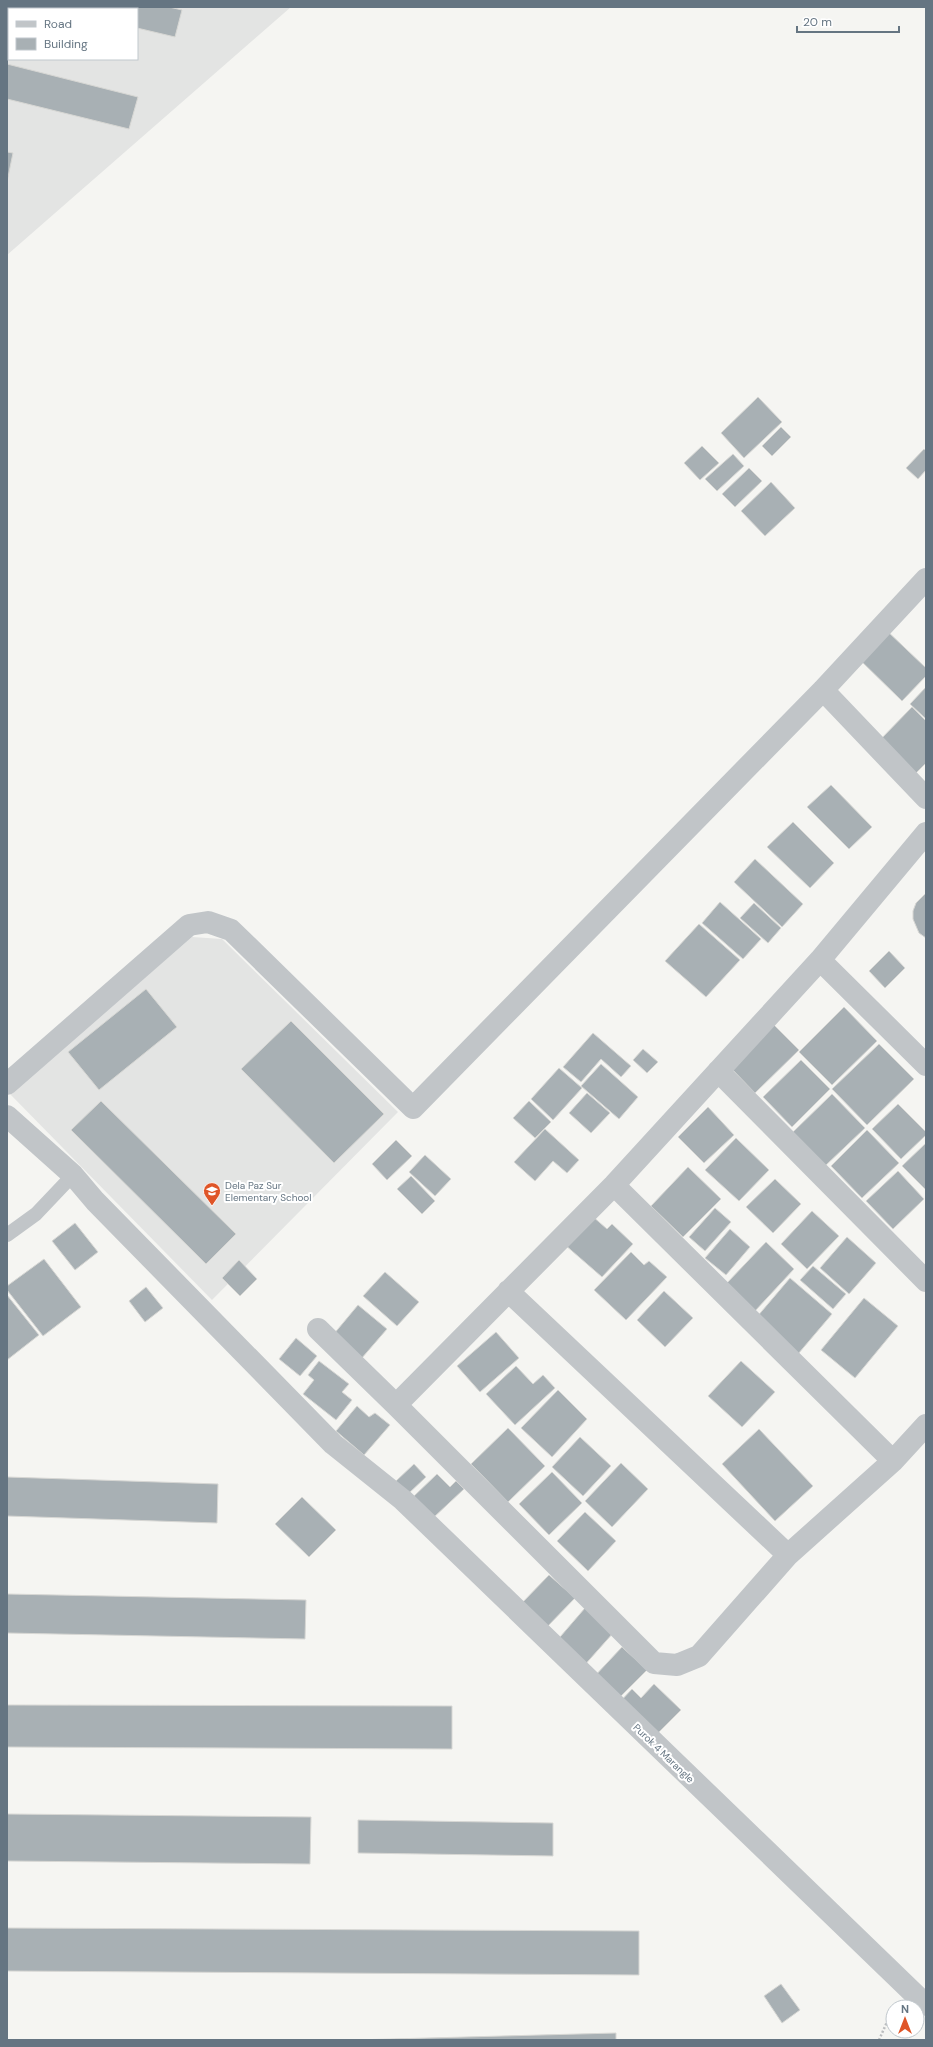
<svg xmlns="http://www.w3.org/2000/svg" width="933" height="2047" font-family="'DM Sans',sans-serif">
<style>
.built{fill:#e3e4e3;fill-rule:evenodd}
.building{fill:#a8b0b4;stroke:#d7d7d4}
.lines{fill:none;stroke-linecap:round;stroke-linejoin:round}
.path{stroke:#bbbdbf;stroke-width:2.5;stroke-dasharray:2 2;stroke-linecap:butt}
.service{stroke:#c1c5c8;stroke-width:14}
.minor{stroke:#c1c5c8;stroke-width:22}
.labels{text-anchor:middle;stroke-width:4;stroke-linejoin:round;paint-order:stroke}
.poi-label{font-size:10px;fill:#657582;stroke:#fff;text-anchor:start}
.street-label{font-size:10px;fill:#657582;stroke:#fff}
</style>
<rect width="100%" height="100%" fill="#f5f5f2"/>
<path class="built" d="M7,7H291L7,255ZM9,9H137V59H9Z
M192,937L222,939L398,1112L212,1300L10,1094Z"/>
<path class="building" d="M53,7H169L182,10L175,37L137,28V9H61Z
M7,64L138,97L129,129L7,99Z
M7,152L13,153L7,182Z
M758,397L782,422L744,458L721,433Z
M781,427L791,437L772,456L762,446Z
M702,446L719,463L700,480L684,463Z
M924,449L926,451V470L918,479L906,468Z
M733,454L744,466L717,491L705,479Z
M749,468L762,481L735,507L722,494Z
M771,482L795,508L765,536L741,511Z
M884,628L926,668V676L902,701L856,656Z
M926,687V719L910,704Z
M912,707L926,721V763L913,776L878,742Z
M831,785L872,827L849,849L807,807Z
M793,822L834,863L810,888L767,847Z
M755,859L803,904L782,927L734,882Z
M926,893V938L919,933L913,919V911L916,903Z
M720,902L761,939L743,959L702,923Z
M754,903L781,928L768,943L740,918Z
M699,924L740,960L706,997L665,961Z
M889,951L905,968L885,988L869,971Z
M146,989L177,1027L99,1090L68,1052Z
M844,1007L877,1041L832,1085L799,1052Z
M291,1021L384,1114L334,1163L241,1069Z
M771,1022L799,1050L755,1093L727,1064Z
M593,1033L631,1066L621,1077L601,1059L581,1082L563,1067Z
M879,1044L914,1079L867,1125L832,1089Z
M643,1049L658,1062L647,1073L633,1060Z
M801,1060L830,1089L792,1127L763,1097Z
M601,1064L638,1097L619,1119L581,1086Z
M559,1068L582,1088L553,1120L531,1099Z
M587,1093L610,1113L591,1133L569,1113Z
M832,1094L865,1128L825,1166L793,1132Z
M101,1101L236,1234L206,1264L71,1130Z
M529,1101L551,1122L535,1138L513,1118Z
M898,1104L926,1132V1135L901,1159L872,1129Z
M708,1107L734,1135L704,1163L678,1137Z
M545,1129L579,1160L567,1173L553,1161L535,1181L514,1162Z
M867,1130L899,1163L862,1198L831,1166Z
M736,1138L769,1170L739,1201L705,1170Z
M396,1140L412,1156L387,1180L372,1164Z
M926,1143V1190L902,1166Z
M425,1155L451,1179L435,1196L409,1172Z
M688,1167L721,1199L683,1237L651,1206Z
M898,1171L924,1199L893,1229L866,1201Z
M411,1176L435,1201L422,1214L397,1189Z
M775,1179L801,1204L773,1233L746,1207Z
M715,1208L731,1222L705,1251L689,1237Z
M812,1211L839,1236L807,1269L781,1244Z
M591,1215L607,1229L612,1224L633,1244L602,1277L564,1244Z
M75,1223L98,1252L75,1270L52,1241Z
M730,1229L750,1247L726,1275L705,1258Z
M847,1237L876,1263L849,1294L820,1268Z
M766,1242L794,1269L755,1311L726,1284Z
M631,1252L644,1265L649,1261L667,1277L626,1320L594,1290Z
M44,1259L81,1307L43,1336L7,1290V1286Z
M239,1260L257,1279L240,1296L222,1278Z
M813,1266L846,1294L833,1309L800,1280Z
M385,1272L419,1302L397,1326L363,1296Z
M790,1278L832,1314L798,1354L756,1318Z
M146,1287L163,1308L145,1322L129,1301Z
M664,1291L693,1318L665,1347L637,1320Z
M7,1295L39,1335L7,1360Z
M864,1298L898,1326L855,1378L821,1350Z
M358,1305L387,1329L361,1359L333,1335Z
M496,1332L519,1358L480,1392L457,1366Z
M296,1338L317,1356L300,1376L279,1359Z
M319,1361L349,1384L342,1392L352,1400L336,1420L303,1394L314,1380L308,1375Z
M741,1361L775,1392L742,1427L708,1396Z
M516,1366L533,1384L543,1375L555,1388L515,1425L486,1394Z
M558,1390L587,1419L552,1457L521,1428Z
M357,1406L369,1417L375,1413L390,1425L364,1455L336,1431Z
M508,1428L545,1466L508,1502L471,1464Z
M759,1429L813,1486L775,1521L722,1464Z
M580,1437L611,1466L583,1496L552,1467Z
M621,1463L648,1489L612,1527L585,1501Z
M414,1464L426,1477L408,1494L396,1481Z
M552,1472L582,1503L549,1535L519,1504Z
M437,1474L450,1487L456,1481L464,1489L433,1518L413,1497Z
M7,1477L218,1484L217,1523L7,1516Z
M302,1497L336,1530L309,1557L275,1524Z
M585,1512L616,1541L588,1571L557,1541Z
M549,1575L575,1598L545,1629L520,1605Z
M7,1594L306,1600L305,1639L7,1633Z
M585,1608L614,1632L582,1668L554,1644Z
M622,1647L647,1670L616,1701L592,1679Z
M654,1684L681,1710L652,1739L617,1705L632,1689L641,1698Z
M7,1705L452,1706V1749L7,1747Z
M7,1814L311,1817L310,1864L7,1861Z
M358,1820L553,1823V1856L358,1853Z
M7,1928L639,1931V1975L7,1971Z
M781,1984L800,2010L782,2023L764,1996Z
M616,2033V2040H353Z"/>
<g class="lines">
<path class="path" d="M879,2040L891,2013"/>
<path class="service" d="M7,1235L36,1214L73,1175"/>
<path class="minor" d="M823,690L926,798
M820,960L926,1065
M718,1071L926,1281
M7,1084L189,925L208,922L231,930L413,1108L823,690L926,579
M7,1116L73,1175L95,1201L333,1444L403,1500L926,2005
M614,1185L893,1461
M508,1291L788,1555
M318,1329L396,1405L654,1663L677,1665L699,1656L788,1555L893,1461L926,1425
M396,1405L614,1185L820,960L926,833"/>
</g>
<defs>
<g id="school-pin" transform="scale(0.9)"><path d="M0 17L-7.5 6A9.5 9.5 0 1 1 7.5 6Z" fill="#df5528" stroke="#fff"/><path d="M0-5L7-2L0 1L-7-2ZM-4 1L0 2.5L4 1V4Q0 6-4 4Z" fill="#fff"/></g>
</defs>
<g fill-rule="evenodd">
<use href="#school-pin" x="212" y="1191"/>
</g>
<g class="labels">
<g class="poi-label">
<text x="225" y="1189">Dela Paz Sur<tspan x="225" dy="12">Elementary School</tspan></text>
</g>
<g class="street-label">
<text transform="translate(664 1753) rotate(44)" y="4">Purok 4 Marangle</text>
</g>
</g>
<rect width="933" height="2047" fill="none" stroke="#657582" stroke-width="16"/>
<rect x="8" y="8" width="130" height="52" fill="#ffffff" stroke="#c1c8cd"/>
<rect x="16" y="21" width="20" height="6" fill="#c1c5c8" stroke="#c1c8cd"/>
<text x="44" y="28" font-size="12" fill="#657582">Road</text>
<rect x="16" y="38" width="20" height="12" fill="#a8b0b4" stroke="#c1c8cd"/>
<text x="44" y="48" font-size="12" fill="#657582">Building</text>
<g transform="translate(905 2019)"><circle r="19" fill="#ffffff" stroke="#c1c8cd"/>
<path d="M0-3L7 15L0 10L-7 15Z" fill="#df5528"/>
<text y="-6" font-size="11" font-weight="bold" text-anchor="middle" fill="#657582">N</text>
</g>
<path d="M797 26v6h102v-6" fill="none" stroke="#657582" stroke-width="2"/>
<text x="803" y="26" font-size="12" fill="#657582" stroke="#ffffff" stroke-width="3" paint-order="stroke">20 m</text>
</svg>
